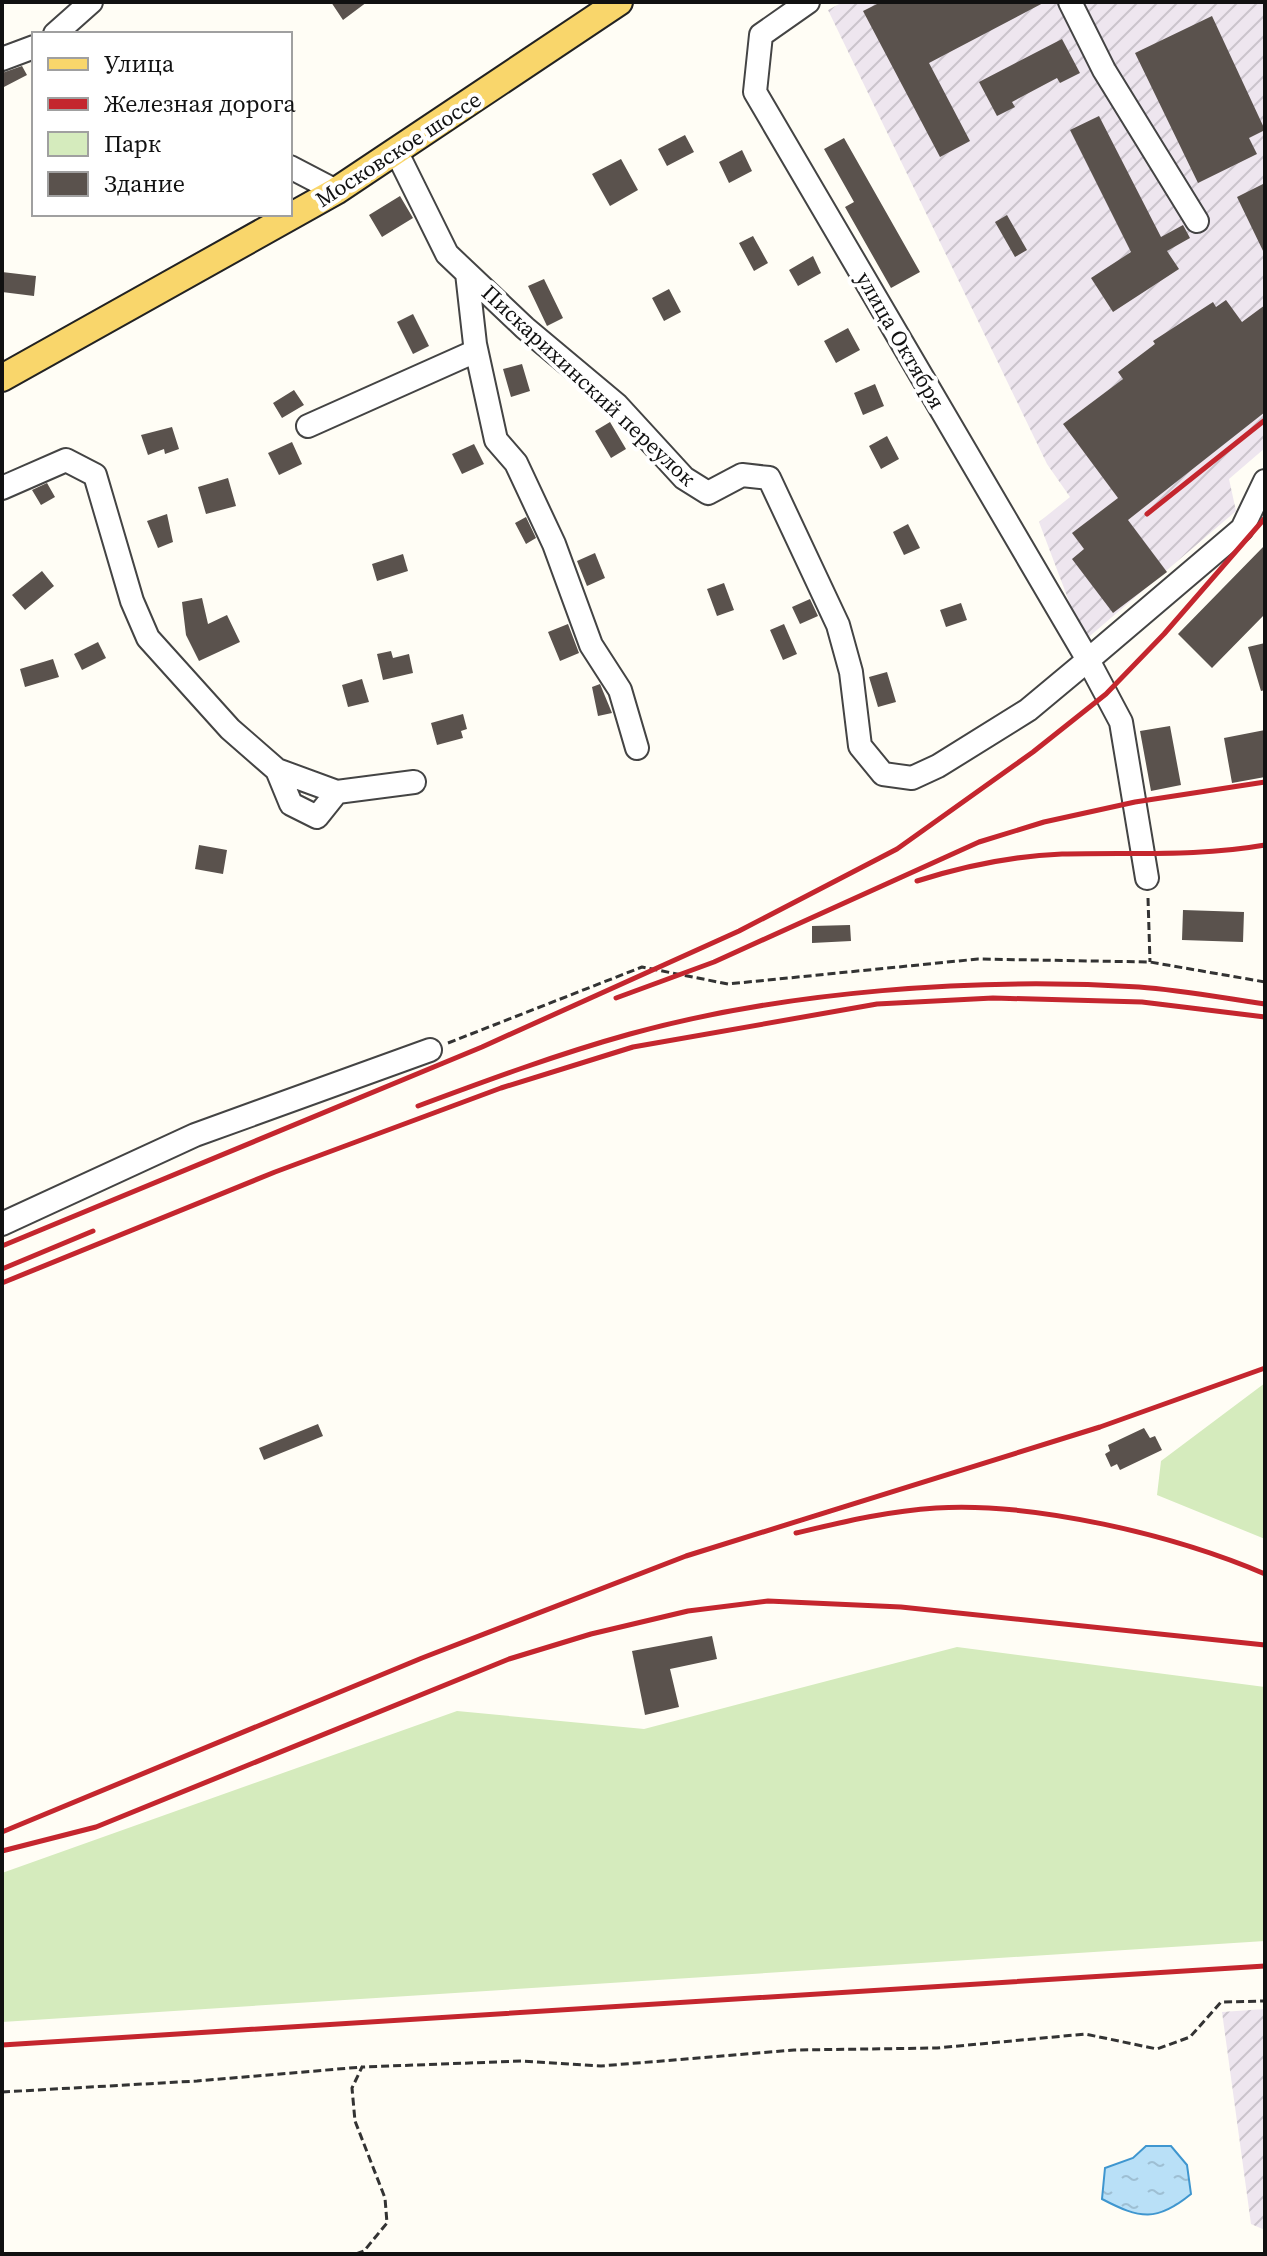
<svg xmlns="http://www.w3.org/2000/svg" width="1267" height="2256" font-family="'Source Serif 4',serif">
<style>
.industrial{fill:url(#industrial-furrows)}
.green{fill:#d5ebbd}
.water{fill:url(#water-ripples);stroke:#3f96cf;stroke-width:2}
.building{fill:#5a524d}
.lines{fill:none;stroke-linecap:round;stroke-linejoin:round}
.minor-casing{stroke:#444;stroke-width:26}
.major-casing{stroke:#222;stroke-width:30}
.path{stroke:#333;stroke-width:3;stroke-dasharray:8 4;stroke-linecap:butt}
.minor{stroke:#fff;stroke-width:22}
.major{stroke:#f9d66b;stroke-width:26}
.rail{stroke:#c4262e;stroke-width:5}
.labels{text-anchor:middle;stroke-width:8;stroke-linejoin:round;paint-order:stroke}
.street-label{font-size:22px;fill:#111;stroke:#fff}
</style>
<defs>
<pattern id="industrial-furrows" width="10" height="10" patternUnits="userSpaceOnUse" patternTransform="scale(2)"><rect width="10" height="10" fill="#eee6ef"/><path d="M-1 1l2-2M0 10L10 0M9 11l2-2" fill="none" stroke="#cbc4cc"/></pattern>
<pattern id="water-ripples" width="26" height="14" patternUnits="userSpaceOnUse" patternTransform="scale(2)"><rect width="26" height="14" fill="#b9e0f7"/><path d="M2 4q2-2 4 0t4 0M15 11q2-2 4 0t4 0" fill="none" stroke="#9ebfd3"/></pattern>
</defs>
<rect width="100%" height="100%" fill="#fffdf5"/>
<path class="industrial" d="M843,2H1265V448L1229,479L1236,511L1084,641L1039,522L1070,497L1047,464L828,10Z
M1265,2009V2230L1251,2224L1222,2012Z"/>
<path class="green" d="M1265,1383V1539L1157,1495L1161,1461Z
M957,1647L1265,1687V1941L2,2022V1873L457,1711L644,1729Z"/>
<path class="water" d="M1146,2146H1171L1187,2165L1191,2194C1157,2222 1140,2219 1102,2199L1105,2168L1133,2158Z"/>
<path class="building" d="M331,2H367L343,20Z
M881,2H1045L929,63L970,141L940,157L863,11Z
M1212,16L1265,130L1249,138L1257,154L1198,183L1135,53Z
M1062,39L1080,73L1060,83L1057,78L1012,102L1015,107L997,116L979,82Z
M22,66L27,75L2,88V73Z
M1099,116L1161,237L1183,225L1190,238L1167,251L1179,269L1113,312L1091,278L1131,252L1070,130Z
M685,135L694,152L667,166L658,149Z
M844,138L920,272L891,288L845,207L854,202L824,149Z
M742,150L752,171L729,183L719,162Z
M621,159L638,190L610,206L592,174Z
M1265,183V255L1237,197Z
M400,196L413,218L382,237L369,215Z
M1007,215L1027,250L1015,257L995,222Z
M753,236L768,263L754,271L739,243Z
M813,256L821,273L798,286L789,270Z
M2,272L36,276L34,296L2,292Z
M544,279L563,318L547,326L528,286Z
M669,289L681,312L664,321L652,298Z
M1226,300L1242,322L1265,305V412L1128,520L1167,572L1113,613L1072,559L1084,549L1072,533L1118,498L1063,424L1123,379L1118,372L1155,344L1153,341L1213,302L1216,307Z
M413,314L429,346L413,354L397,322Z
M848,328L860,350L836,363L824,341Z
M522,364L530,391L511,397L503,369Z
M875,384L884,406L863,415L854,393Z
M294,390L304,405L282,418L273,403Z
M610,422L626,449L611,458L595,431Z
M172,427L179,449L165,454L164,449L148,455L141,435Z
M887,436L899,459L881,469L869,446Z
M292,442L302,464L279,475L268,453Z
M474,444L484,464L462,474L452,454Z
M228,478L236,506L206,514L198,487Z
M47,483L55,497L41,505L32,490Z
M167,514L173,542L158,548L147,521Z
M526,517L536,538L526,544L515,523Z
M908,524L920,548L904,555L893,532Z
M1265,545V614L1212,668L1178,634Z
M595,553L605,578L587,586L577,561Z
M403,554L408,571L377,581L372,564Z
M42,571L54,586L25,610L12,595Z
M724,583L734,610L717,616L707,589Z
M202,598L208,624L227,615L240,642L199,661L186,635L182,602Z
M810,599L818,616L800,624L792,607Z
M961,603L967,620L946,627L940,610Z
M568,624L579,653L560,661L548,632Z
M784,624L797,654L783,660L770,630Z
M98,642L106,658L82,670L74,654Z
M1265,643V690L1261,691L1248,647Z
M391,651L393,658L409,654L413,673L383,680L377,654Z
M53,659L59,677L25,687L20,669Z
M887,672L896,702L878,707L869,677Z
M362,679L369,702L348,707L342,685Z
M600,684L612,713L598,716L592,687Z
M463,714L467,729L461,731L463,738L437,745L431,723Z
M1170,726L1181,785L1151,791L1140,731Z
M1265,730V777L1232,783L1224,738Z
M199,845L227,850L223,874L195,869Z
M1183,910L1244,912L1243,942L1182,940Z
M850,925L851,941L812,943V926Z
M318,1424L323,1436L264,1460L259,1448Z
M1144,1428L1150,1438L1155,1436L1162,1450L1120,1470L1117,1464L1111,1467L1105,1454L1110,1451L1108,1445Z
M712,1636L717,1659L670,1669L679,1707L645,1715L632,1651Z"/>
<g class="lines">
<g class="minor-casing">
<path id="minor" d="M808,2L761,35L755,92L1088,660L1242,529L1265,481
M1070,2L1104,70L1197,221
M55,34L91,2
M2,59L34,47
M397,153L447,254L525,328L617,405L684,478L708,493L742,475L769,478L838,625L851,672L860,746L883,774L912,778L938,766L1028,710L1088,660L1121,722L1147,878
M290,167L336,191
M467,273L475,344L496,440L516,463L554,544L591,645L620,690L637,748
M308,426L476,351
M2,488L66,460L95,475L132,601L148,638L230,729L277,770L337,792L414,782
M277,770L291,804L317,817L337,792
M2,1224L195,1135L430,1050"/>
</g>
<g class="major-casing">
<path id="major" d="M2,378L336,191L619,2"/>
</g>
<path class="path" d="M1148,898L1150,962
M448,1043L642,967L728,984L978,959L1150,962L1265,982
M2,2092L197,2081L362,2067
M356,2254L364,2251L387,2223L385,2198L355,2121L352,2088L362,2067L522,2061L601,2066L794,2050L937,2048L1085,2034L1157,2049L1190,2037L1221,2002L1265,2001"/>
<use href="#minor" class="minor"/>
<use href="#major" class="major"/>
<path class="rail" d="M1147,514L1265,420
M917,881C964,866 1013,856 1062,854C1131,852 1197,857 1265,845
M616,998L714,962L979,842L1044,822L1135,802L1265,782
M418,1106C488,1080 558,1054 630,1034C786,991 977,977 1139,987C1181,990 1223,998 1265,1004
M2,1246L482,1047L739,931L897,849L1033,752L1106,694L1164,634L1265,518
M2,1269L93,1231
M2,1283L275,1172L501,1088L633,1047L877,1004L993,998L1142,1002L1265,1017
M796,1533C843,1522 888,1511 936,1508C1035,1502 1174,1535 1265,1574
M2,1832L422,1658L686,1556L1100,1427L1265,1368
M2,1851L96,1827L509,1659L591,1634L688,1611L768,1601L901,1607L1265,1645
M2,2045L1265,1966"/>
</g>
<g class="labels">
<g class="street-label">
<text transform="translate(398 149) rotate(-33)" y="8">Московское шоссе</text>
<text transform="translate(901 340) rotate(60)" y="8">улица Октября</text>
<text transform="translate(589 385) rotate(43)" y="8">Пискарихинский переулок</text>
</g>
</g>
<rect width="1267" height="2256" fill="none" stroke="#111111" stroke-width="8"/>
<rect x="32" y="32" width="260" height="184" fill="#ffffff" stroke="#a0a0a0" stroke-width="2"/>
<rect x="48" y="58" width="40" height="12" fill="#f9d66b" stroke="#a0a0a0" stroke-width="2"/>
<text x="104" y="72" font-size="24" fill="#111111">Улица</text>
<rect x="48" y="98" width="40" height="12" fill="#c4262e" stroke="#a0a0a0" stroke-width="2"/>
<text x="104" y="112" font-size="24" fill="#111111">Железная дорога</text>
<rect x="48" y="132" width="40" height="24" fill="#d5ebbd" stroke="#a0a0a0" stroke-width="2"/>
<text x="104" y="152" font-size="24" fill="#111111">Парк</text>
<rect x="48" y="172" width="40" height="24" fill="#5a524d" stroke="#a0a0a0" stroke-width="2"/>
<text x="104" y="192" font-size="24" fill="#111111">Здание</text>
</svg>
